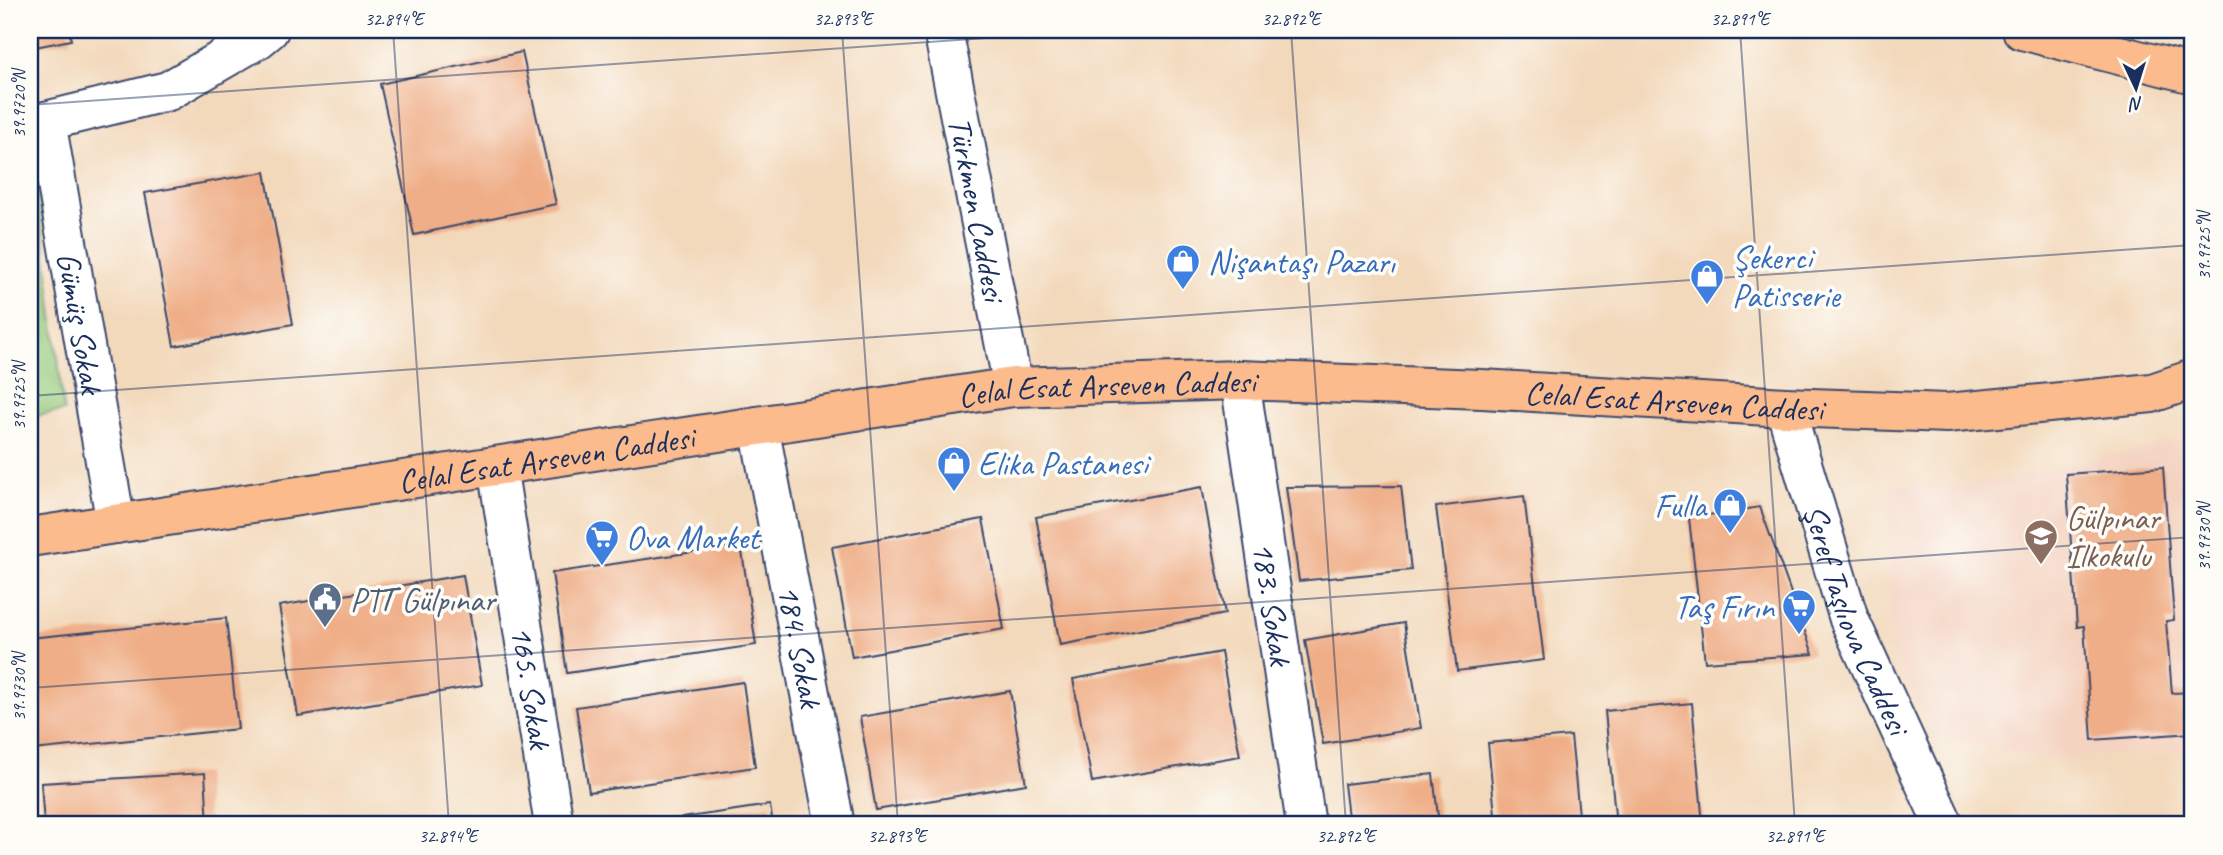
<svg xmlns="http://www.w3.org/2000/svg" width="2223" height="855" font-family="Caveat,sans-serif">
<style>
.built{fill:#f4d3c1}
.green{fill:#94c97b;stroke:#587c6c;stroke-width:2}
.building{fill:#efae87}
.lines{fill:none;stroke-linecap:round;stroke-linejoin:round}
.minor-casing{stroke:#3b486c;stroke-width:42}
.major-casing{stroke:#3b486c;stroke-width:42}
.minor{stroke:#fff;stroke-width:38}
.major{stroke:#fbbb8c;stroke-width:38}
.ticks{fill:none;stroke:#1b2f5e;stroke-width:2;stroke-opacity:0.45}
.labels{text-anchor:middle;stroke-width:7;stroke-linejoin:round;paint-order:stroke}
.street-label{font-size:33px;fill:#1b2f5e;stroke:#fdfcf7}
.shop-label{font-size:33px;fill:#366cbe;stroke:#fdfcf7;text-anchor:start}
.education-label{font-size:33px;fill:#785e54;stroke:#fdfcf7;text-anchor:start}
.service-label{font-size:33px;fill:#4e5e75;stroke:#fdfcf7;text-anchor:start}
.neatline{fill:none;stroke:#1b2f5e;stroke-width:2.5}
.ticks-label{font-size:18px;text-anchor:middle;fill:#1b2f5e}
</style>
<rect width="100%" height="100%" fill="#fdfcf7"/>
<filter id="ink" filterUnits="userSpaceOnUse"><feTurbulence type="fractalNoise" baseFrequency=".0143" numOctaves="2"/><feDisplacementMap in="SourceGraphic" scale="14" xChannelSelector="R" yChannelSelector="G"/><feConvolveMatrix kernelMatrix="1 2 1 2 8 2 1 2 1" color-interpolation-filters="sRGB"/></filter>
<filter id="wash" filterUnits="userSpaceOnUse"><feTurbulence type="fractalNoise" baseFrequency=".00686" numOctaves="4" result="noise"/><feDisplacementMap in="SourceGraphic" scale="28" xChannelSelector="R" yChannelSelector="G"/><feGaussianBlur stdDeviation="1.57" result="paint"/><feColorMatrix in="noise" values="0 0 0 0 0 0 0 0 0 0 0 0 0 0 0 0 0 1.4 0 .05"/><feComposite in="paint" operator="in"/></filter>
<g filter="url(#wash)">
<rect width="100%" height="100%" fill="#f3d9bc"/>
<path class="built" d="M2193,438V750L2043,758L1936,737L1889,648V484L1985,483Z"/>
<path class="green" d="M34,153L64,411L30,417V154Z"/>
<g id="blocks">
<path class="building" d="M30,30H69L71,40L30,48Z
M522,52L556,204L414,235L380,84Z
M265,172L293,324L174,346L145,193Z
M2163,467L2174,620L2166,621L2172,693L2193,692V733L2092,740L2084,626L2077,627L2066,474Z
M1401,486L1411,570L1299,581L1286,487Z
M1202,487L1225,614L1060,645L1036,517Z
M1524,496L1544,660L1457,671L1436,507Z
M1760,507L1813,654L1705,662L1689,518Z
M983,519L1004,629L852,657L832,547Z
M741,545L756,645L567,673L552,573Z
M463,575L482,685L298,716L279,606Z
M226,618L238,729L33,750L30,719V638Z
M1404,623L1421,728L1323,744L1305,640Z
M1221,652L1240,756L1092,782L1073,679Z
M743,682L755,767L589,792L576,707Z
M1010,691L1026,784L876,810L860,717Z
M1692,703L1703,825H1616L1605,711Z
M1571,736L1580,825H1496L1488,743Z
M205,773L208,825H44L41,783Z
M1433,774L1439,825H1349L1344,784Z
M770,805L773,825H641V824Z
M1245,820V825H1224V824Z"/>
</g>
</g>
<g filter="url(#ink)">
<use href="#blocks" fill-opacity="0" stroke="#3b486c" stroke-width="2"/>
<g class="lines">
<g class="minor-casing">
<g id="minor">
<path id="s1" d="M943,30L1013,387"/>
<path id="s2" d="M46,121L116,524"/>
<path d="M30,123L46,121L168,91L258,39L269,30"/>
<path id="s3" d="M1240,380L1306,825"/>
<path id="s4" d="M1785,407L1849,619L1944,825"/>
<path id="s5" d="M759,426L835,825"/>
<path id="s6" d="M497,466L554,825"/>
</g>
</g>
<g class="major-casing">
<g id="major">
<path d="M2022,30L2193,74"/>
<path id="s7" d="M30,537L1013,387L1240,380L1482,389L1785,407L1947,413L2152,393L2193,379"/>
</g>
</g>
<use href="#minor" class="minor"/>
<use href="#major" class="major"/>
</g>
</g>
<path class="ticks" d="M393,30L449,825M842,30L898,825M1291,30L1346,825M1740,30L1795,825M2188,30L2193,99M30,105L1100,30M30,396L2193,245M30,688L2193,537"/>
<defs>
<g id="shop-pin" transform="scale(1.75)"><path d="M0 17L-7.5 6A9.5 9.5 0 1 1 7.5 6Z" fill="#3f7fe0" stroke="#fdfcf7"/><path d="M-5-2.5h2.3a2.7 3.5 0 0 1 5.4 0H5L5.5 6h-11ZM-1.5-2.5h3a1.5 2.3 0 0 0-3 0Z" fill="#fff"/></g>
<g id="school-pin" transform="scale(1.75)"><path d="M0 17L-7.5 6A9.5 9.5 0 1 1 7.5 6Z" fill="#8d6e63" stroke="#fdfcf7"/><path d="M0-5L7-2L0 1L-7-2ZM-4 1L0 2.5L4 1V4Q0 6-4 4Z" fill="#fff"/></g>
<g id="supermarket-pin" transform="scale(1.75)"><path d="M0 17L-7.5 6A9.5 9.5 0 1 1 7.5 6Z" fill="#3f7fe0" stroke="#fdfcf7"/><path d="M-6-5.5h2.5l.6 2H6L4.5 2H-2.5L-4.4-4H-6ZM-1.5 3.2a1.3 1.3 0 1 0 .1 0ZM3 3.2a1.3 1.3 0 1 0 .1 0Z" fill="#fff"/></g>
<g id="civic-pin" transform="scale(1.75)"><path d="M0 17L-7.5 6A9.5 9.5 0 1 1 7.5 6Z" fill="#5c6f8a" stroke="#fdfcf7"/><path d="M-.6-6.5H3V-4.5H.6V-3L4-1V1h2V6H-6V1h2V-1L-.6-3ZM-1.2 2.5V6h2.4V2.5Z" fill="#fff"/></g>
</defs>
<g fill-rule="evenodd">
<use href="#shop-pin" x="1183" y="261"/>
<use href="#shop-pin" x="1707" y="276"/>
<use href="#shop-pin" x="954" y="463"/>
<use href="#shop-pin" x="1730" y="505"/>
<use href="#school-pin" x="2041" y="536"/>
<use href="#supermarket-pin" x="602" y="537"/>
<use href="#civic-pin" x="325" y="599"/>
<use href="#supermarket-pin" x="1799" y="606"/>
</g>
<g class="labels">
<g class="street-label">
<text dy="12" stroke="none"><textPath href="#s1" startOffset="182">Türkmen Caddesi</textPath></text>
<text dy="12" stroke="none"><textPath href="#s2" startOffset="205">Gümüş Sokak</textPath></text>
<text dy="12" stroke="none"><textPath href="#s7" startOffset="1088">Celal Esat Arseven Caddesi</textPath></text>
<text dy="12" stroke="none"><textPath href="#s7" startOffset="1656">Celal Esat Arseven Caddesi</textPath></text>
<text dy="12" stroke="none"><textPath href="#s7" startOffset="522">Celal Esat Arseven Caddesi</textPath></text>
<text dy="12" stroke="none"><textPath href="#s3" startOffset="226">183. Sokak</textPath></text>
<text dy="12" stroke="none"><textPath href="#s4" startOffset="224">Şeref Taşlıova Caddesi</textPath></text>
<text dy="12" stroke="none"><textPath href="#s5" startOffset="224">184. Sokak</textPath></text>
<text dy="12" stroke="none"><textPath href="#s6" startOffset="224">165. Sokak</textPath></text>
</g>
<g class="shop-label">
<text x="1732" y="269">Şekerci<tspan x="1732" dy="38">Patisserie</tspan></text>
<text x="1208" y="273">Nişantaşı Pazarı</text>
<text x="978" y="475">Elika Pastanesi</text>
<text x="1706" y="517" text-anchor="end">Fulla</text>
<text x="626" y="549">Ova Market</text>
<text x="1774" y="618" text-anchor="end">Taş Fırın</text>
</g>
<g class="education-label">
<text x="2066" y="529">Gülpınar<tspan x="2066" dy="38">İlkokulu</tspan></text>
</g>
<g class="service-label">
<text x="350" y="611">PTT Gülpınar</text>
</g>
</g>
<rect width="2223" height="855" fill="none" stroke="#fdfcf7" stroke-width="77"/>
<g transform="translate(2136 88) rotate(176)" stroke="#fdfcf7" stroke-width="5" paint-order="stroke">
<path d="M0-5L12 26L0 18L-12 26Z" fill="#1b2f5e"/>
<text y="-10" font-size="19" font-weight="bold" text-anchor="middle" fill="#1b2f5e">N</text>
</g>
<rect x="38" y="38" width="2146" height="778" class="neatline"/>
<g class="ticks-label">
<text x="394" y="25">32.894°E</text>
<text x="843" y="25">32.893°E</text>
<text x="1291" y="25">32.892°E</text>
<text x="1740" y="25">32.891°E</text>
<text transform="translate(19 104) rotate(-90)" y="6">39.9720°N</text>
<text transform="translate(2204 246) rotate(-90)" y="6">39.9725°N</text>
<text transform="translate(19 396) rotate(-90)" y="6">39.9725°N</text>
<text transform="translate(2204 537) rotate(-90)" y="6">39.9730°N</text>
<text transform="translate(19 687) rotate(-90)" y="6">39.9730°N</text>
<text x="448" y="842">32.894°E</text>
<text x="897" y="842">32.893°E</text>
<text x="1346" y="842">32.892°E</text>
<text x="1795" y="842">32.891°E</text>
</g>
</svg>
